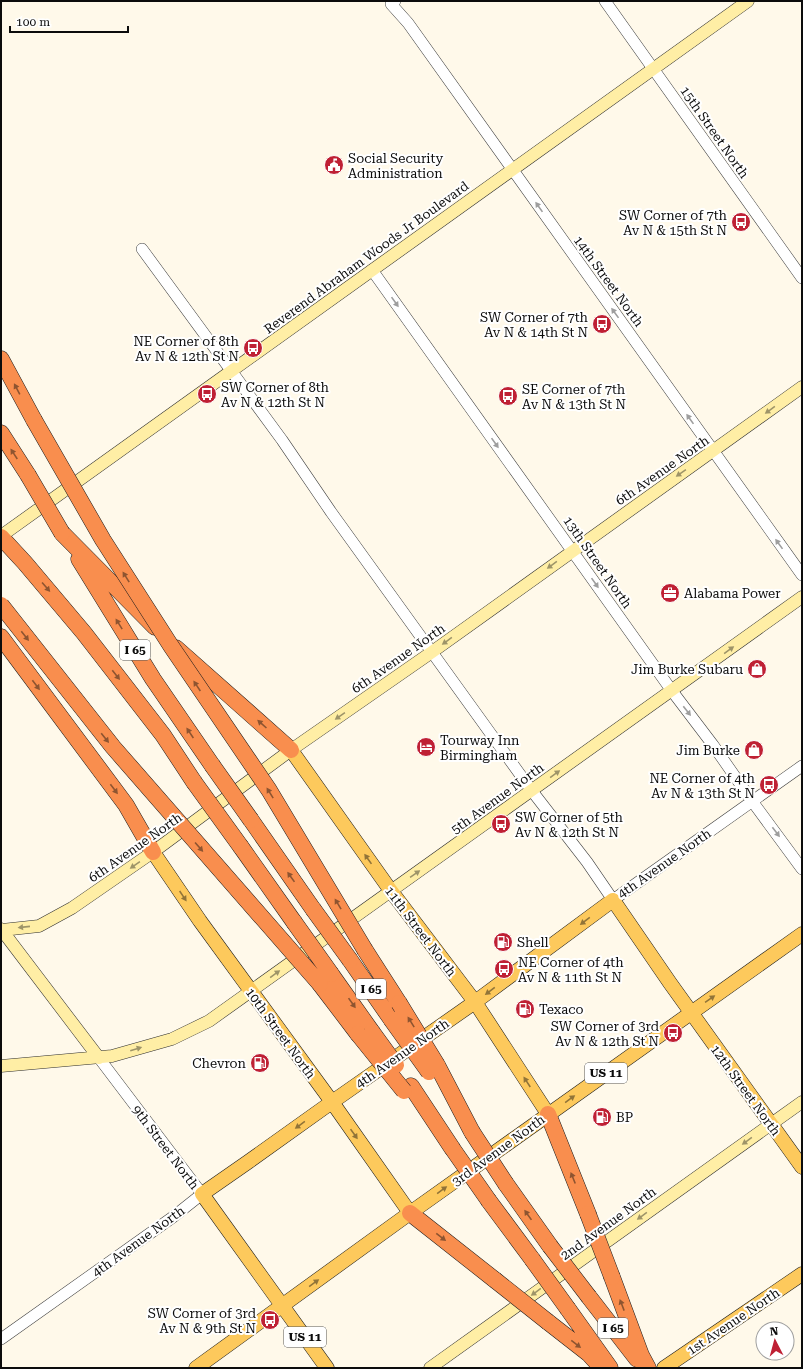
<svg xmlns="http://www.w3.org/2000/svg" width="803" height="1369" font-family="'Roboto Serif',serif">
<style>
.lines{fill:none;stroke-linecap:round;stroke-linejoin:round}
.tertiary-casing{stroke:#3f3f3f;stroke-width:12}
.secondary-casing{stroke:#2e2e2e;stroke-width:13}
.primary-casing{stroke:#1d1d1d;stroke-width:15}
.motorway-casing{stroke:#1d1d1d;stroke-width:17}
.tertiary{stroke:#fff;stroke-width:11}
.secondary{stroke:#ffeea5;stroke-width:12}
.primary{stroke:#fdc95c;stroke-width:14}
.motorway{stroke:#f98e4e;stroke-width:16}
.motorway-bridge-casing{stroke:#1d1d1d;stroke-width:17;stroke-linecap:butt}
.motorway-bridge{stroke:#f98e4e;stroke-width:16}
.oneway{fill:#9e9e9e}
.oneway2{fill:#8e5430}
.oneway3{fill:#9e9468}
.oneway4{fill:#917438}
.labels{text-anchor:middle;stroke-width:4;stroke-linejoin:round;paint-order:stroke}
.shield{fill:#fff;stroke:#555;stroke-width:1}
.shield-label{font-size:12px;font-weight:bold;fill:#0c0c0c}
.street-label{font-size:13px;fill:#0c0c0c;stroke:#fff}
.poi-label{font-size:13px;fill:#0c0c0c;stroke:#fff;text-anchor:start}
</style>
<rect width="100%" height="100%" fill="#fff9ea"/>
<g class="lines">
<g class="tertiary-casing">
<path id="tertiary" d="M395,1L391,4L408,23L802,575
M605,1L802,278
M142,249L282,440L331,512L532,791L587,862L613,900L802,766
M372,270L672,691L713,745L752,801L802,869
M1,1339L173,1217L202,1194L99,1058"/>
</g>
<g class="secondary-casing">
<path id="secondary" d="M1,536L748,1
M1,929L99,1058
M2,930L39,926L72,908L153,852L291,750L432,652L802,387
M1,1066L112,1056L172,1039L209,1021L802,597
M430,1368L802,1102"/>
</g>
<g class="primary-casing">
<path id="primary" d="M291,750L391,891L475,1002L548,1114
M153,852L200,921L332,1102L410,1213
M196,1368L410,1213L802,934
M327,1368L202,1194L248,1162L332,1102L475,1002L613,900L670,983L802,1167
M664,1368L802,1274"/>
</g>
<g class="motorway-casing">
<path id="motorway" d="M1,359L34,420
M1,433L28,475
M62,533L155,627
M1,537L25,563L84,633L163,735L194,782
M79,559L153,679L212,765
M1,637L126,805L153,852
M176,648L291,750
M251,820L313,909
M241,847L294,922
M365,950L399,1003
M350,960L391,1019
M331,974L372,1032
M320,984L358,1034
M437,1065L472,1132
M411,1086L452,1148
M548,1114L588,1214
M506,1184L550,1246
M489,1201L532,1259
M410,1213L495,1280
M612,1277L641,1355L648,1368
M589,1297L637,1359
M568,1309L610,1368
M548,1322L589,1354L599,1365"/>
</g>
<use href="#tertiary" class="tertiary"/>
<use href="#secondary" class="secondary"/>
<use href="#primary" class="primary"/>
<use href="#motorway" class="motorway"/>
<g class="motorway-bridge-casing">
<path id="motorway-bridge" d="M34,420L103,540L171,646L269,790L365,950
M28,475L62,533
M1,605L113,747L320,984
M212,765L251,820
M194,782L241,847
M313,909L350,960
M294,922L331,974
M399,1003L437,1065
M391,1019L429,1072
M372,1032L396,1065
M358,1034L404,1091
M472,1132L506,1184
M452,1148L489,1201
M588,1214L612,1277
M550,1246L589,1297
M532,1259L568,1309
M495,1280L548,1322"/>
</g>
<use href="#motorway-bridge" class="motorway-bridge"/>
</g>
<defs><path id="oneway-solid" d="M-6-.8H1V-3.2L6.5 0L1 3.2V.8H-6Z"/></defs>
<g class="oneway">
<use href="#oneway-solid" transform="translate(539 207) rotate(-125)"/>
<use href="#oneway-solid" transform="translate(395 302) rotate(55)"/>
<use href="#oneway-solid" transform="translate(615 313) rotate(-126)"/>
<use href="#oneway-solid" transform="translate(690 419) rotate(-125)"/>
<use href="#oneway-solid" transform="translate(495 443) rotate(55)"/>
<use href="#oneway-solid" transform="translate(779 544) rotate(-126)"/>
<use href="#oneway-solid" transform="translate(595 583) rotate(55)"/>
<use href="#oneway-solid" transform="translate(687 711) rotate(52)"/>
<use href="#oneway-solid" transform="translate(776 832) rotate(53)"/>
</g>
<g class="oneway2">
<use href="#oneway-solid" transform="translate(17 389) rotate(-118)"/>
<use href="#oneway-solid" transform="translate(14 454) rotate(-123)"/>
<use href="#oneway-solid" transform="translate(126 577) rotate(-122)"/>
<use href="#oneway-solid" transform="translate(46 587) rotate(49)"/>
<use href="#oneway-solid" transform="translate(119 624) rotate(-122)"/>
<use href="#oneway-solid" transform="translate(25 636) rotate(52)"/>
<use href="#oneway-solid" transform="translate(116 675) rotate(52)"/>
<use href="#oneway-solid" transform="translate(36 685) rotate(53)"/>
<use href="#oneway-solid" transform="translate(197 686) rotate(-124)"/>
<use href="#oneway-solid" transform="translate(262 724) rotate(-138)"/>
<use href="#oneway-solid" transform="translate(190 733) rotate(-124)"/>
<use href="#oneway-solid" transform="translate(105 738) rotate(51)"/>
<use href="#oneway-solid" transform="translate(114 789) rotate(53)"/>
<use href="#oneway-solid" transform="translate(270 793) rotate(-122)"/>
<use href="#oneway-solid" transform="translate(199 847) rotate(49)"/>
<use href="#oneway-solid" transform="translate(291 877) rotate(-125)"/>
<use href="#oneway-solid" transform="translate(338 904) rotate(-121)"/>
<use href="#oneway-solid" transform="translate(352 1003) rotate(55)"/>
<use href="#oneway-solid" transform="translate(411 1022) rotate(-122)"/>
<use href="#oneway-solid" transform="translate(573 1178) rotate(-112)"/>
<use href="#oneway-solid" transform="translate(528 1215) rotate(-125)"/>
<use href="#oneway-solid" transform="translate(441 1237) rotate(38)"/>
<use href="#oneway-solid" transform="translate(622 1305) rotate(-111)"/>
<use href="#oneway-solid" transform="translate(576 1344) rotate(38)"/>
</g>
<g class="oneway3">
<use href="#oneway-solid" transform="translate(770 410) rotate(144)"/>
<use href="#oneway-solid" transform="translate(681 473) rotate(145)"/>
<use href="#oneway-solid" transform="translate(552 565) rotate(144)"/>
<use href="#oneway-solid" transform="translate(447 641) rotate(144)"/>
<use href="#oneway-solid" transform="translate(729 650) rotate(-36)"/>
<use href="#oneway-solid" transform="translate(340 716) rotate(145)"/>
<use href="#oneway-solid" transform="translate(555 774) rotate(-36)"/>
<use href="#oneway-solid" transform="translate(135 865) rotate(145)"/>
<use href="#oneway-solid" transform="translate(415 874) rotate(-35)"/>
<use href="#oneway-solid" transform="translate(24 927) rotate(174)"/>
<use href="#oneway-solid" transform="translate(275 974) rotate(-36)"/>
<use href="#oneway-solid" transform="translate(136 1049) rotate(-17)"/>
<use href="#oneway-solid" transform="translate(747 1141) rotate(144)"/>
<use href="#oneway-solid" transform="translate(642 1216) rotate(144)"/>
<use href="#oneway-solid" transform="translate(536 1292) rotate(144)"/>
</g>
<g class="oneway4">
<use href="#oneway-solid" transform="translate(368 859) rotate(-125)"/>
<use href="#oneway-solid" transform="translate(183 896) rotate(56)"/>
<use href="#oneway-solid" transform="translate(585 921) rotate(143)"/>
<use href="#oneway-solid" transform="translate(490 991) rotate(143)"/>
<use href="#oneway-solid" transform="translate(710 999) rotate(-35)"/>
<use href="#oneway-solid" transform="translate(527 1082) rotate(-123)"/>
<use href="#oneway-solid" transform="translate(570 1099) rotate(-36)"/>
<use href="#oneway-solid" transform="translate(300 1125) rotate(144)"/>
<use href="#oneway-solid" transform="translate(354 1134) rotate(55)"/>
<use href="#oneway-solid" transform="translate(442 1190) rotate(-36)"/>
<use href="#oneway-solid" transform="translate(314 1283) rotate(-36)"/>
</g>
<defs>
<g id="civic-disc" transform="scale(1)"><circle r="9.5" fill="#bf2034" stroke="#fff"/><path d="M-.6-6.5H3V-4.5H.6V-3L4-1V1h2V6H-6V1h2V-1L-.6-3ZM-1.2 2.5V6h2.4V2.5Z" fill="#fff"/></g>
<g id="bus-disc" transform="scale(1)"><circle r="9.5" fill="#bf2034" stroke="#fff"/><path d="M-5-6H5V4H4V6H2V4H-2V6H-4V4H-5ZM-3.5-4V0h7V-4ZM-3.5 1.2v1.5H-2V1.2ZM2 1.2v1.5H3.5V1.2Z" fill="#fff"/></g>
<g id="office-disc" transform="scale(1)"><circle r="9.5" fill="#bf2034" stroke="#fff"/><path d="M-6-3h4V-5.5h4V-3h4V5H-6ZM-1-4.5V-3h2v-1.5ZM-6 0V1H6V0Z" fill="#fff"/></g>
<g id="shop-disc" transform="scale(1)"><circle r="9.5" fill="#bf2034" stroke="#fff"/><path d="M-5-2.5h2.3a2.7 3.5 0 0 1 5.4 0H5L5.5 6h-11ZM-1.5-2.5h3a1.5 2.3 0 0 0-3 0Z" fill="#fff"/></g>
<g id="hotel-disc" transform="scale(1)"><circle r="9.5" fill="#bf2034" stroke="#fff"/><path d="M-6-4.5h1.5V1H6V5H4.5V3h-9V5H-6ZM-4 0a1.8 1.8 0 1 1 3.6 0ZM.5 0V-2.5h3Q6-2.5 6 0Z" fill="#fff"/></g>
<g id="fuel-disc" transform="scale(1)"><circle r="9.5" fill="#bf2034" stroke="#fff"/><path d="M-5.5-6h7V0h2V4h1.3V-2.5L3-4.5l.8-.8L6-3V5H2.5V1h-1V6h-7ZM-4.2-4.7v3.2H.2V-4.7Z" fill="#fff"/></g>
</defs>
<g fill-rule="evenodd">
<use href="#civic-disc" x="334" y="165"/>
<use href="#bus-disc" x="741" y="222"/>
<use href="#bus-disc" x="602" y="324"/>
<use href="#bus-disc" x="253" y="348"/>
<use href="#bus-disc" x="207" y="394"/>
<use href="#bus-disc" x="508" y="396"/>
<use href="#office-disc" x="670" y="593"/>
<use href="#shop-disc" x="757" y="669"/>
<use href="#hotel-disc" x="426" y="747"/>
<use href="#shop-disc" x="754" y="750"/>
<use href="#bus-disc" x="769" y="785"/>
<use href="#bus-disc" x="501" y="824"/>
<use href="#fuel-disc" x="503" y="942"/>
<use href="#bus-disc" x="504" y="969"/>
<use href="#fuel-disc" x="525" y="1009"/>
<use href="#bus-disc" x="673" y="1033"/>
<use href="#fuel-disc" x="260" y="1063"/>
<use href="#fuel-disc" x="602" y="1117"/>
<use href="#bus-disc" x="270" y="1320"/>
</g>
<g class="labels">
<g class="shield">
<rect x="120" y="640" width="30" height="20" rx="3"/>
<rect x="356" y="979" width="30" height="20" rx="3"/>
<rect x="585" y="1063" width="42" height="20" rx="3"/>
<rect x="598" y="1318" width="30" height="20" rx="3"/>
<rect x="284" y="1327" width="42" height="20" rx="3"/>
</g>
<g class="shield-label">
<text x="135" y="654">I 65</text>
<text x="371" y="993">I 65</text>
<text x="606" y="1077">US 11</text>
<text x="613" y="1332">I 65</text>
<text x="305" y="1341">US 11</text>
</g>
<g class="street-label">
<text transform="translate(715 132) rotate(55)" y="5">15th Street North</text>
<text transform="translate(366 257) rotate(-36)" y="5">Reverend Abraham Woods Jr Boulevard</text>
<text transform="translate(609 281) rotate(54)" y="5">14th Street North</text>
<text transform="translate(662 470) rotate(-35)" y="5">6th Avenue North</text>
<text transform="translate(598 562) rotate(55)" y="5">13th Street North</text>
<text transform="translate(398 658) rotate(-35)" y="5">6th Avenue North</text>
<text transform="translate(497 798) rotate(-36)" y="5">5th Avenue North</text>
<text transform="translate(135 847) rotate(-35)" y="5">6th Avenue North</text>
<text transform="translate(664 863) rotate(-35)" y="5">4th Avenue North</text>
<text transform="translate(421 931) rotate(53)" y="5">11th Street North</text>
<text transform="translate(281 1033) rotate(54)" y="5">10th Street North</text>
<text transform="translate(402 1053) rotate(-35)" y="5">4th Avenue North</text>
<text transform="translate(746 1090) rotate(54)" y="5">12th Street North</text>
<text transform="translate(166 1147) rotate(53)" y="5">9th Street North</text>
<text transform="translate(498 1150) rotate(-36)" y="5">3rd Avenue North</text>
<text transform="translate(608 1223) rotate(-36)" y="5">2nd Avenue North</text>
<text transform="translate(138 1241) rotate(-36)" y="5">4th Avenue North</text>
<text transform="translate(733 1321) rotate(-34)" y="5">1st Avenue North</text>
</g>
<g class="poi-label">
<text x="348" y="163">Social Security<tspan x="348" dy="15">Administration</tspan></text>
<text x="727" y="220" text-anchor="end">SW Corner of 7th<tspan x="727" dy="15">Av N &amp; 15th St N</tspan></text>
<text x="588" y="322" text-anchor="end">SW Corner of 7th<tspan x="588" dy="15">Av N &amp; 14th St N</tspan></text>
<text x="239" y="346" text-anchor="end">NE Corner of 8th<tspan x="239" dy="15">Av N &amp; 12th St N</tspan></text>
<text x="221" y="392">SW Corner of 8th<tspan x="221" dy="15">Av N &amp; 12th St N</tspan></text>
<text x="522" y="394">SE Corner of 7th<tspan x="522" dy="15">Av N &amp; 13th St N</tspan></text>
<text x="684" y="598">Alabama Power</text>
<text x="743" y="674" text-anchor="end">Jim Burke Subaru</text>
<text x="440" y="745">Tourway Inn<tspan x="440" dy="15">Birmingham</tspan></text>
<text x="740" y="755" text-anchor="end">Jim Burke</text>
<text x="755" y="783" text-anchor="end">NE Corner of 4th<tspan x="755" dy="15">Av N &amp; 13th St N</tspan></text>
<text x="515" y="822">SW Corner of 5th<tspan x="515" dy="15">Av N &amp; 12th St N</tspan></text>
<text x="517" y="947">Shell</text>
<text x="518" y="967">NE Corner of 4th<tspan x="518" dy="15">Av N &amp; 11th St N</tspan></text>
<text x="539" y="1014">Texaco</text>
<text x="659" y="1031" text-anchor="end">SW Corner of 3rd<tspan x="659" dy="15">Av N &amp; 12th St N</tspan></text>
<text x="246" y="1068" text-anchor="end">Chevron</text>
<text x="616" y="1122">BP</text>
<text x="256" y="1318" text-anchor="end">SW Corner of 3rd<tspan x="256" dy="15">Av N &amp; 9th St N</tspan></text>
</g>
</g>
<rect width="803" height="1369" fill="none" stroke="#0c0c0c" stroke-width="4"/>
<g transform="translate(775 1341) rotate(354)"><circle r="19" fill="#ffffff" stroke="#9e9e9e"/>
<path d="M0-3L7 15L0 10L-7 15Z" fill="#bf2034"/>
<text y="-6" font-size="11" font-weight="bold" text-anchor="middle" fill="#0c0c0c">N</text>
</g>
<path d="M10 26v6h118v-6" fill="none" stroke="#0c0c0c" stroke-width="2"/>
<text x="16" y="26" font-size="12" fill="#0c0c0c" stroke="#ffffff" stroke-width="3" paint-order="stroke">100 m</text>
</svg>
